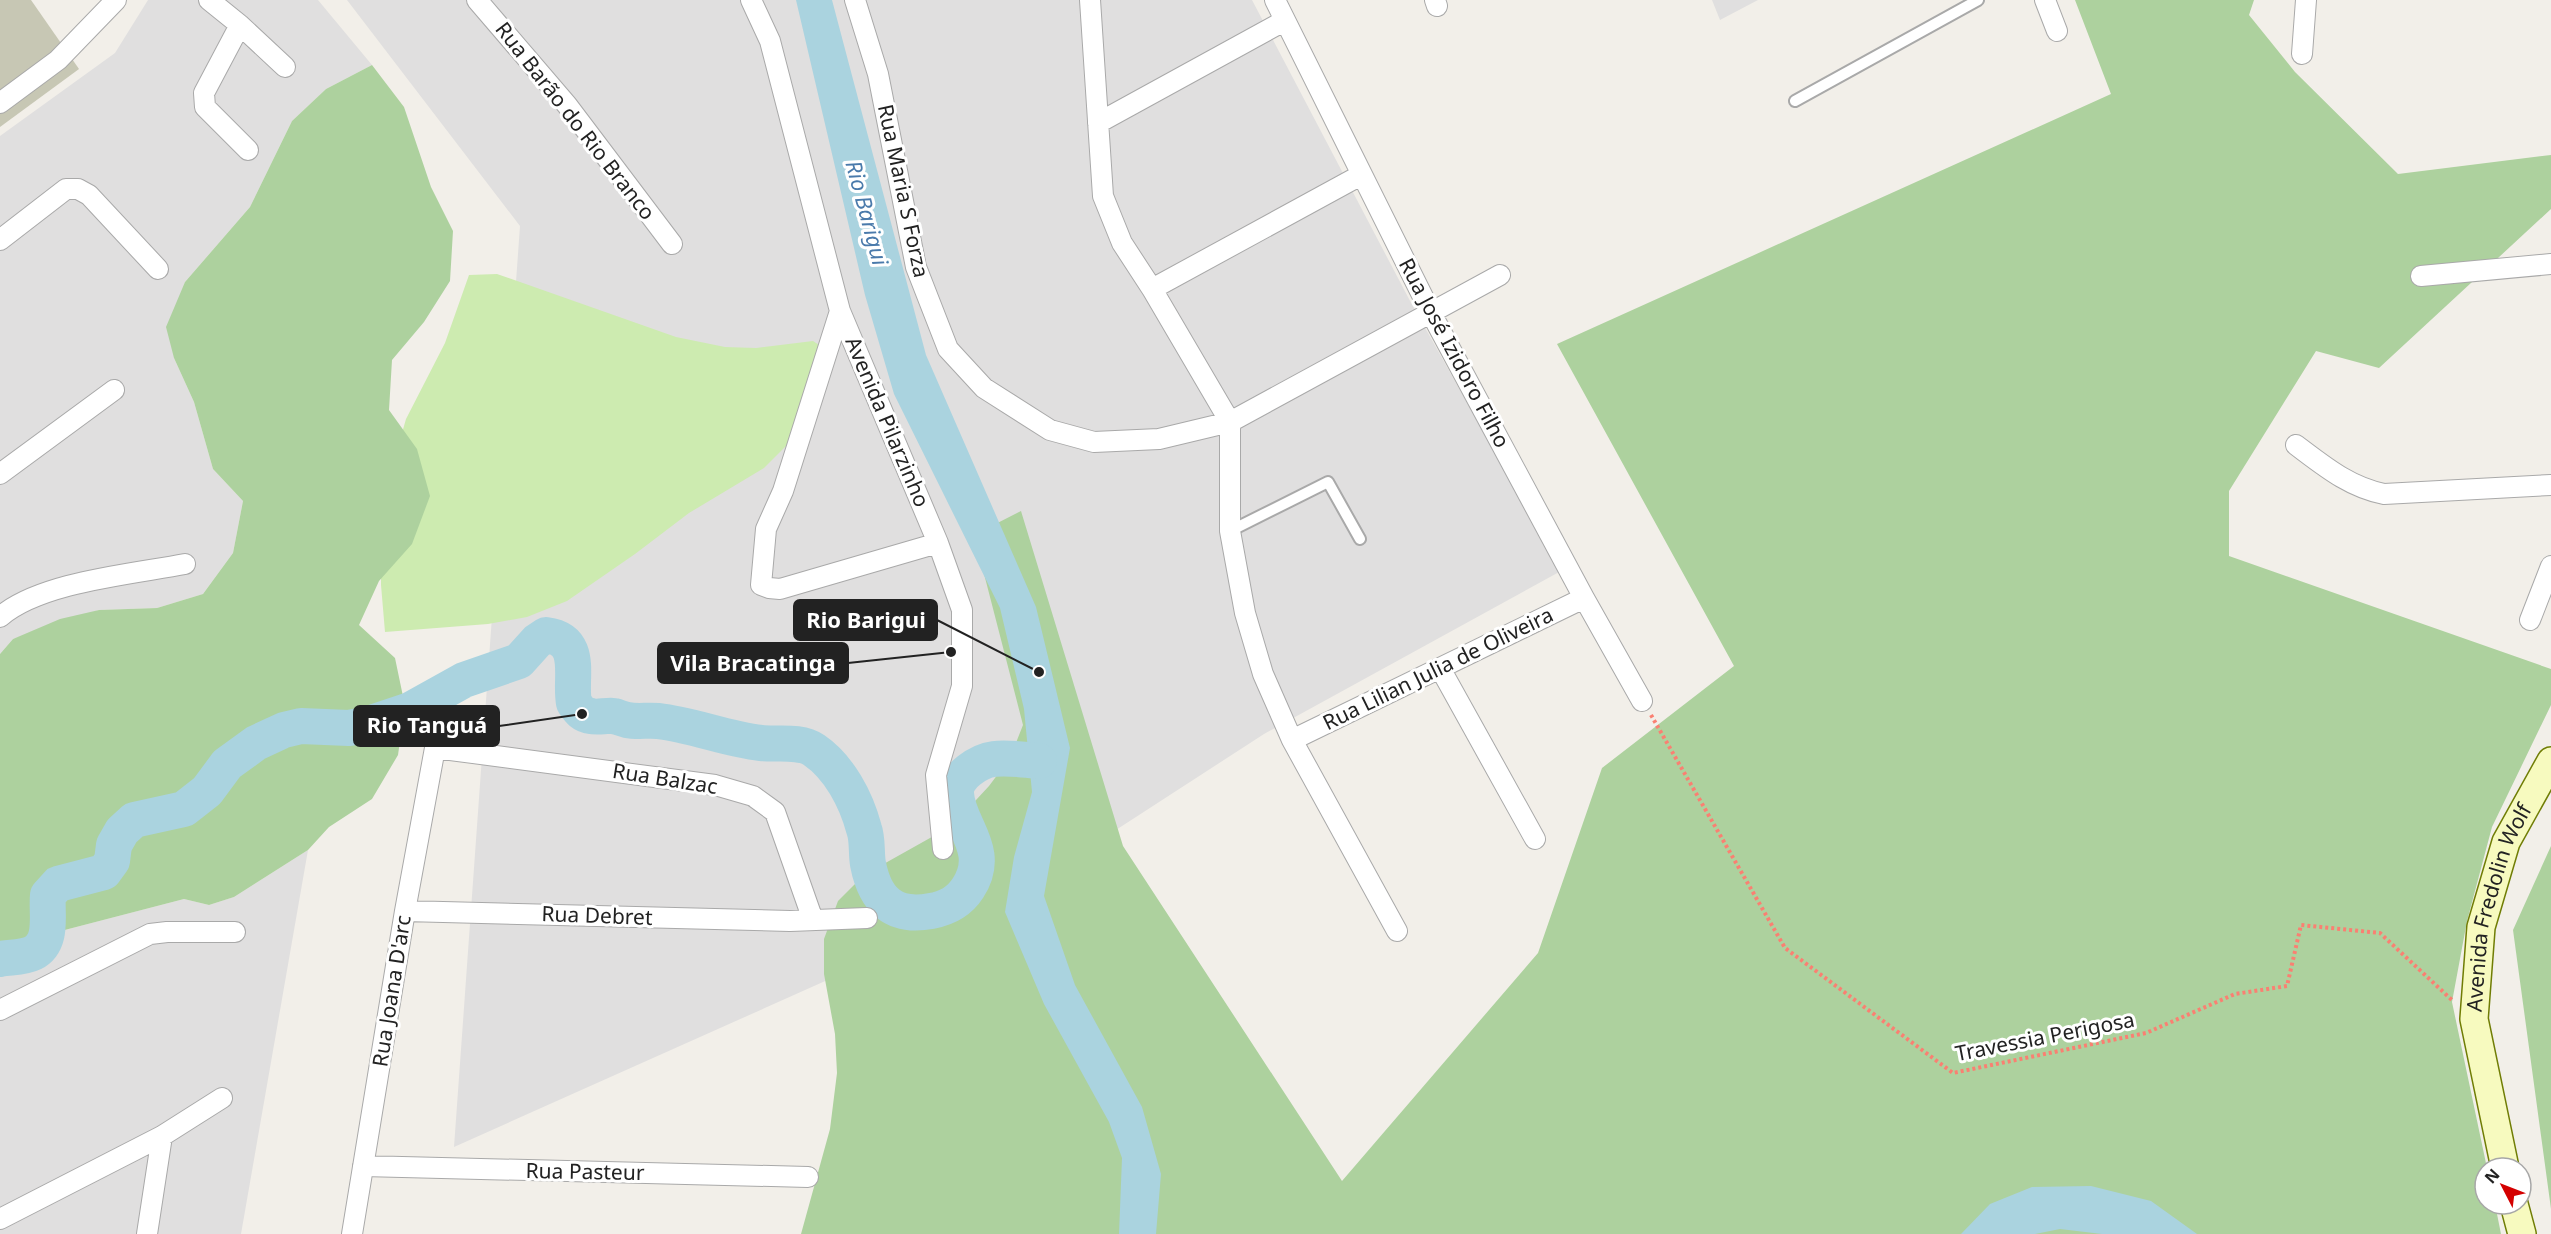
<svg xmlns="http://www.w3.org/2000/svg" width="2551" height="1234" font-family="'Noto Sans',sans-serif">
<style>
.residential{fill:#e0dfdf}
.construction{fill:#c7c7b4}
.grass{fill:#cdebb0}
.forest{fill:#add19e}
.water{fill:#aad3df}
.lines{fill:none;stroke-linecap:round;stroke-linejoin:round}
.river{stroke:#aad3df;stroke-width:36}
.lane-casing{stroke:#a9a9a9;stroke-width:14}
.street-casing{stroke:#a9a9a9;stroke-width:22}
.secondary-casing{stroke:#707d05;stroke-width:30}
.path{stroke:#fa8072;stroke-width:4;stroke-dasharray:3 3;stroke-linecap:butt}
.lane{stroke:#fff;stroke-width:10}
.street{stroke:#fff;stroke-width:20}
.secondary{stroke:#f7fabf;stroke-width:27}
.labels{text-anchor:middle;stroke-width:6;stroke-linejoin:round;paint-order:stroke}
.street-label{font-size:21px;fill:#222;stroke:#fff}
.water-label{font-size:22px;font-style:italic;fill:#4a7aab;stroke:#fff}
.leader{fill:none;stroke:#222;stroke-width:2}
.callout-dot{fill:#222;stroke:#fff;stroke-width:2}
.callout{fill:#222;stroke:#222;stroke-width:2}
.callout-label{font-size:22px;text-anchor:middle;font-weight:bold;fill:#fff}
</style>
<rect width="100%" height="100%" fill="#f2efe9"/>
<path class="residential" d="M148,0H318L372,65L326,89L292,121L250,207L185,282L174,358L194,402L213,469L243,501L233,553L203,594L157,608L99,610L13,639L0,654V136L115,53Z
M347,0H1252L1409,299L1561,571L1264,734L1011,898L454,1147L520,226Z
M1712,0H1758L1720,20Z
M308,850L241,1234H0V970L57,932L184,899L209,905L234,897Z"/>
<path class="construction" d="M0,0H31L79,69L0,127Z"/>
<path class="grass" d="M497,274L676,337L725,347L756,348L813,341L836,356L822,401L802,430L764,468L689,513L635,554L567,601L527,617L488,624L385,632L381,585V544L396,454L406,419L445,343L469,275Z"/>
<path class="forest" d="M2075,0H2254L2249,15L2295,72L2398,174L2551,155V209L2379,368L2316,351L2229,491V556L2551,669V705L2492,827L2467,921L2452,1002L2487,1168H2485V1204H2495L2501,1234H801L830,1129L837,1073L835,1034L824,974V939L838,901L864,875L930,838L964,813L989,786L1010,758L1023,725L974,535L1021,511L1123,846L1342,1181L1538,953L1602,768L1734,666L1557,344L2111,94Z
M372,65L404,107L431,187L453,231L450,281L424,322L392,360L389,410L417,449L430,496L412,544L379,581L359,625L395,658L405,706L398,755L372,799L329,827L308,850L234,897L209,905L184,899L57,932L0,970V654L13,639L60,619L99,610L157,608L203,594L233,553L243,501L213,469L194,402L174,358L166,327L185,282L250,207L292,121L326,89Z
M2551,846V1209L2513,930Z"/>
<path class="water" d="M796,0H832L926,355L1036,607L1070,748L1044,896L1075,985L1142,1107L1161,1174L1156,1234H1119L1122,1158L1109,1122L1044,1004L1005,912L1014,857L1032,792L1024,709L1000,608L894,394L865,295Z
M2091,1186L2151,1201L2197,1234H2102L2060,1229L2035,1234H1961L1990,1204L2032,1187Z"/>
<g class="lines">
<path class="river" d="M0,959C11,957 23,958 33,953C54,942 46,914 48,895L58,884L104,872L112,861L114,845L122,831L134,820L184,809L207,791L227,764L256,743L284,730L301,726L349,728L365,725L410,710L464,680L519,661L537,641L546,635C585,640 569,678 574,703C579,710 582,715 591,716C598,718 606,715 614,716C618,717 622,719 627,720C637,722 648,720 658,721C693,725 726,739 761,743C776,745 800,740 814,750C839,767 856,799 864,829C868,840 866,853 868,864C875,900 893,918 931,911C947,908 959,902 968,888C993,850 957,825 956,793C955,776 979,761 994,759C1008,757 1025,760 1039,761"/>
<g class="lane-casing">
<path id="lane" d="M1795,101L1978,0
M1230,531L1328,482L1360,539"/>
</g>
<g class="street-casing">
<path id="street" d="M209,0L240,25L285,67
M477,0L567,105L672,244
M751,0L770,41L840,311L938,543L962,610V686L936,775L943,849
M855,0L878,74L916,267L948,349L984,388L1050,430L1094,442L1159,439L1230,422L1500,275
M1090,0L1103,196L1122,243L1152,289L1230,422V531L1245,613L1263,674L1292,740L1397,931
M1275,0L1431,313L1584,598L1642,701
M1435,0L1437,6
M2045,0L2057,31
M240,25L204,93L205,107L248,150
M2302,54L2306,0
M0,103L58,60L116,0
M1098,123L1284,21
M0,240L66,189H78L89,195L158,269
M2421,276L2551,264
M1152,289L1361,175
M840,311L783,491L766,529L761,585L769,588L780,589L938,543
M2296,445C2324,466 2349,487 2384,494L2551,485
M0,474L114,390
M0,617C40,582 133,574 185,564
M2530,620L2551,566
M1440,668L1535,839
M1292,740L1584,598
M405,911L790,921L867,918
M0,1010L150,934L167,932H235
M363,1166L808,1177
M0,1219L162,1136L222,1098
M147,1234L162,1136
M352,1234L405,911L435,748L715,785L753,796L775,812L813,920"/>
</g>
<g class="secondary-casing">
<g id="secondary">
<path id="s1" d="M2505,1168L2474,1019L2481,927L2506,842L2551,761"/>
<path d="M2514,1204L2522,1234"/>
</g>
</g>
<path class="path" d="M1651,715L1785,948L1953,1073L2146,1033L2235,994L2287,986L2301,925L2380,933L2453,1001"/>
<use href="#lane" class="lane"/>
<use href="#street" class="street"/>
<use href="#secondary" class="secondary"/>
</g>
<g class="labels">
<g class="street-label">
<text transform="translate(575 121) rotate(52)" y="7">Rua Barão do Rio Branco</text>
<text transform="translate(903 191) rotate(78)" y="7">Rua Maria S Forza</text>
<text transform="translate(1454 353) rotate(62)" y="7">Rua José Izidoro Filho</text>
<text transform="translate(887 422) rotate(67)" y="7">Avenida Pilarzinho</text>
<text transform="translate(1438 669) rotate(-26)" y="7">Rua Lilian Julia de Oliveira</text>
<text transform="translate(665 779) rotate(9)" y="7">Rua Balzac</text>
<text dy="7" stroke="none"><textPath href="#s1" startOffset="267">Avenida Fredolin Wolf</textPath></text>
<text transform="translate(597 916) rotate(2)" y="7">Rua Debret</text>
<text transform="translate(392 991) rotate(-81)" y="7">Rua Joana D'arc</text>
<text transform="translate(2045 1037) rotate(-11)" y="7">Travessia Perigosa</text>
<text transform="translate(585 1172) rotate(1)" y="7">Rua Pasteur</text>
</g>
<g class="water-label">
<text transform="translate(867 213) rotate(75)" y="8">Rio Barigui</text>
</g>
</g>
<path class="leader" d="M1039 672L937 620M951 652L848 663M582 714L499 726"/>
<g class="callout-dot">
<circle cx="1039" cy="672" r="6"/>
<circle cx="951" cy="652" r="6"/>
<circle cx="582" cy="714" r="6"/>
</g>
<g class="callout">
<rect x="794" y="600" width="143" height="40" rx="6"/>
<rect x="658" y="643" width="190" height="40" rx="6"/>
<rect x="354" y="706" width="145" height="40" rx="6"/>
</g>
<g class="callout-label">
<text x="866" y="628">Rio Barigui</text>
<text x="753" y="671">Vila Bracatinga</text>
<text x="427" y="733">Rio Tanguá</text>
</g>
<g transform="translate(2503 1186) rotate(312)"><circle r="28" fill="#ffffff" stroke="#a7a7a7" stroke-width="1.5"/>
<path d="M0-4.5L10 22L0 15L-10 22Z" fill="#d40000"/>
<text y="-9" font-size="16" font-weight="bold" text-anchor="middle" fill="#222222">N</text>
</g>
</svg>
